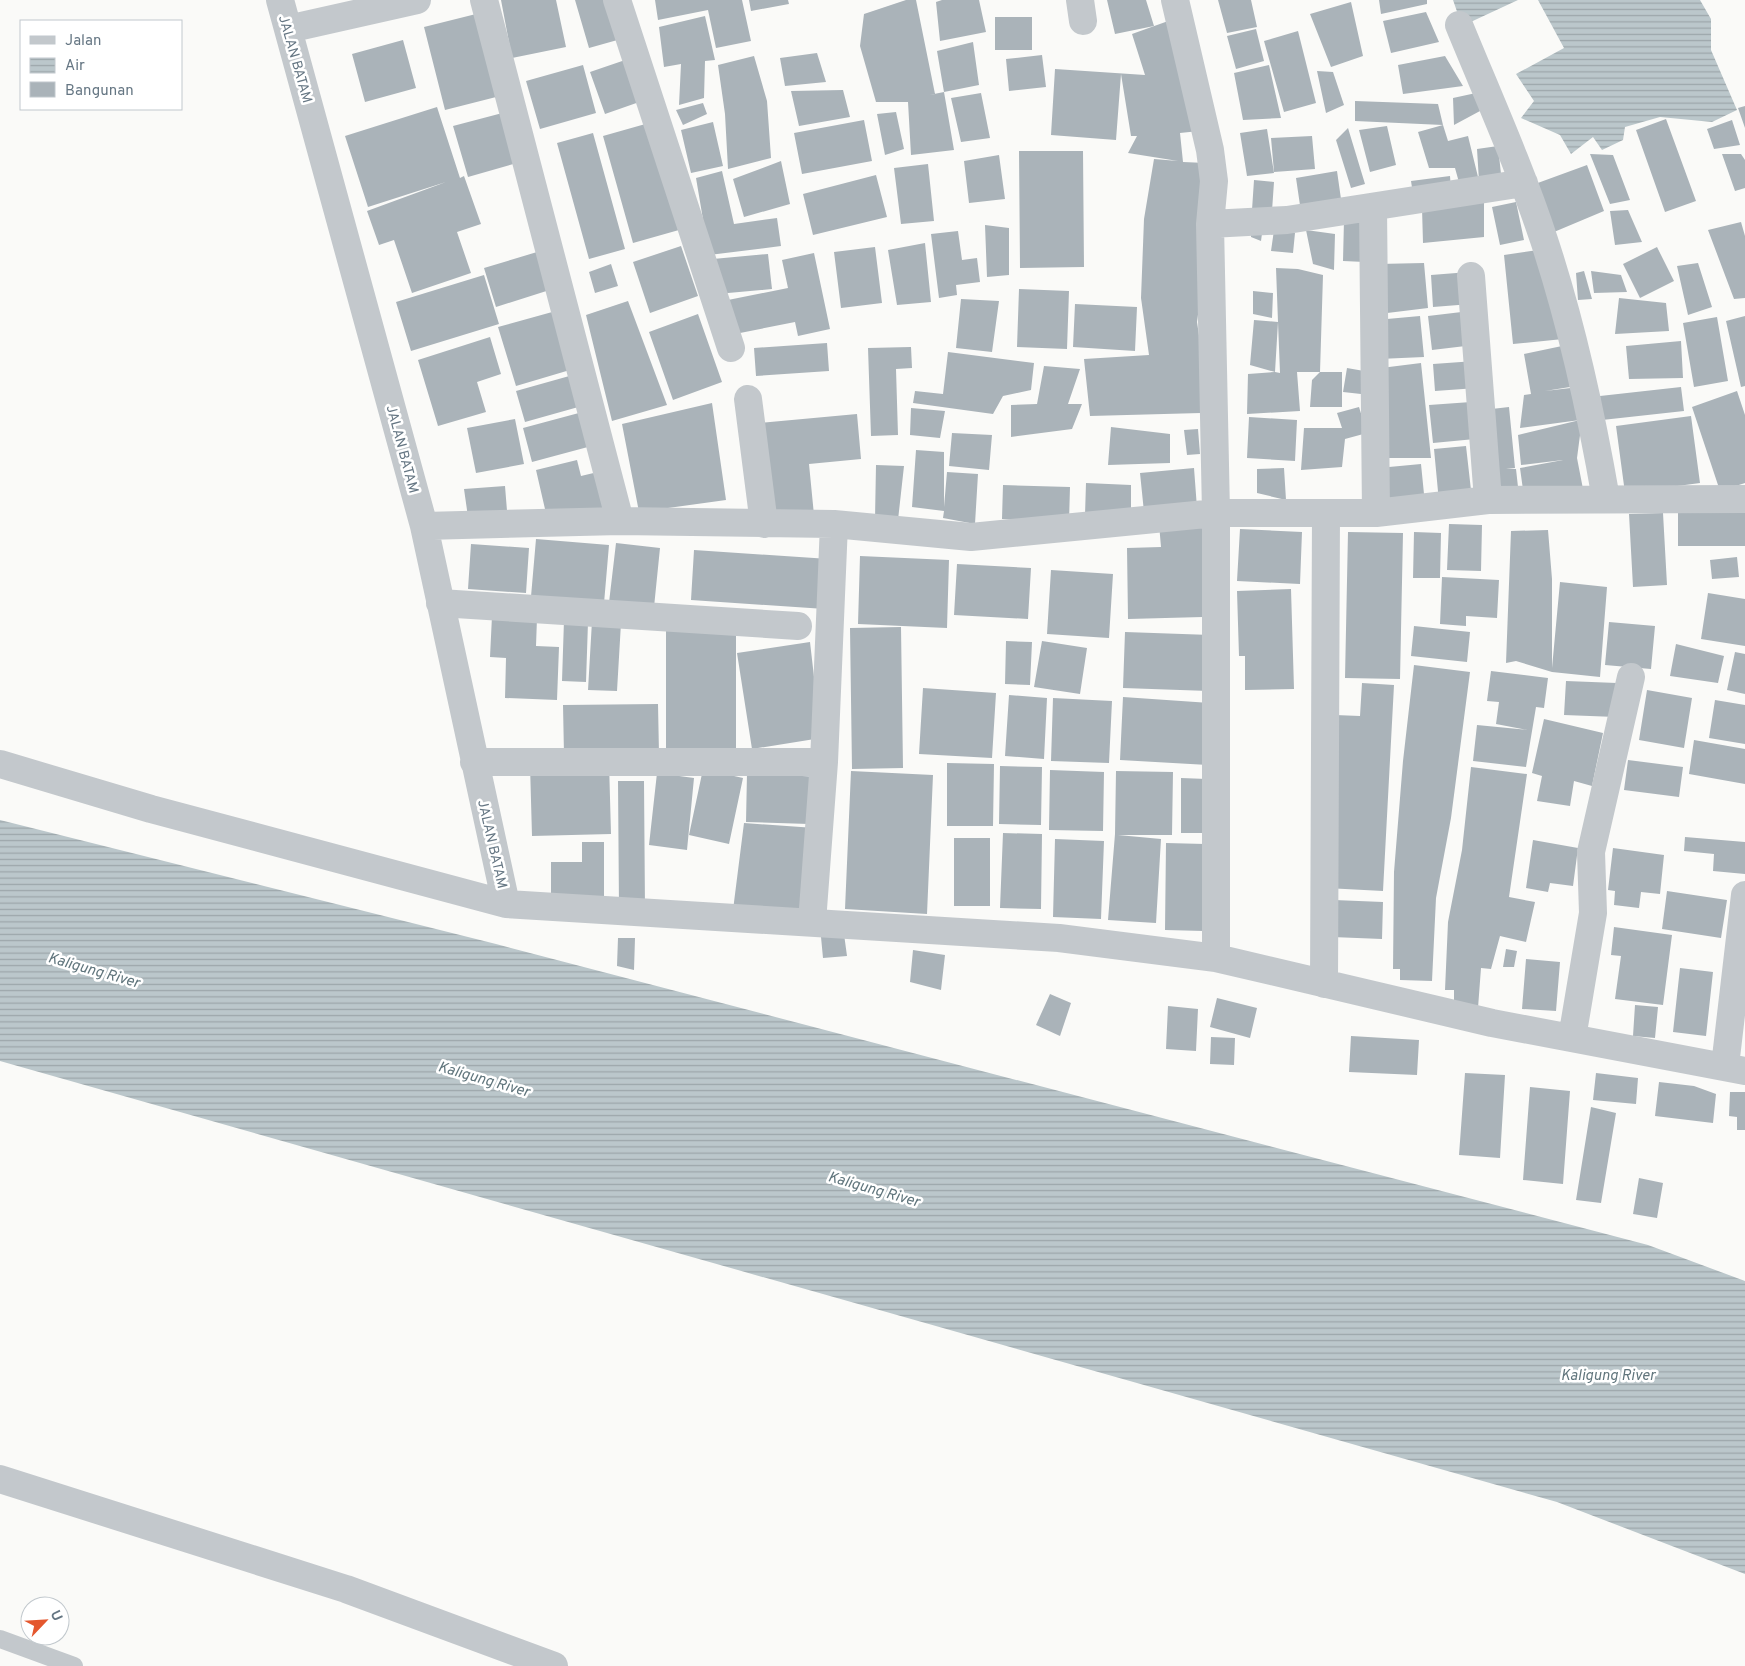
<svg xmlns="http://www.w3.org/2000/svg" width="1745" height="1666" font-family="Overpass,sans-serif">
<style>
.water{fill:url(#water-rules)}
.building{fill:#aab3b9;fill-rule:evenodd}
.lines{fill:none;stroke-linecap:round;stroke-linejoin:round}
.lane{stroke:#c3c8cc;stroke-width:18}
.street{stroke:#c3c8cc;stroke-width:28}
.labels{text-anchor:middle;stroke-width:5;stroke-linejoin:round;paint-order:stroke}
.street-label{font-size:14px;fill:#657683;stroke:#fff}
.water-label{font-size:15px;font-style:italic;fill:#60757c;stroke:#fff}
</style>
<defs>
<pattern id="water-rules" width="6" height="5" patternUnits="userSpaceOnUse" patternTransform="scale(1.25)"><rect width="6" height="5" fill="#bbc7cb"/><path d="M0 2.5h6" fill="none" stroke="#9ca6aa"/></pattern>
</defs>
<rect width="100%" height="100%" fill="#fafaf8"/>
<path class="water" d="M1453,0H1518L1462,26Z
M1538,0H1700L1711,19V50L1737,110L1712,122L1660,117L1625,127L1623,140L1602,150L1593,137L1571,154L1560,135L1521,118L1534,101L1516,74L1564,48Z
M0,820L496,944L1648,1245L1745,1281V1574L1557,1502L0,1061Z"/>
<path class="building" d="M501,0H556L566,47L512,58Z
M575,0H610L621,39L589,48Z
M655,0H742L751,41L716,48L708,10L658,20Z
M749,0H788L789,4L751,11Z
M906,0H916L935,94L929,95L944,92L954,150L911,155L908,102H876L860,46L864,14Z
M942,0H979L986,32L940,41L936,2Z
M1107,0H1146L1154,26L1115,34Z
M1218,0H1251L1257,27L1227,33Z
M1379,0H1427V4L1381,14Z
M1351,2L1363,56L1331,67L1310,14Z
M484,12L504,95L445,110L424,27Z
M1426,12L1439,42L1391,53L1383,21Z
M705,16L715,60L705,61L704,98L679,105L681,64L664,67L659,27Z
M995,17H1032V50H995Z
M1171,20L1199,131L1180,133L1183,162L1206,163L1200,300L1197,322L1202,356L1201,413L1090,416L1084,359L1149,355L1141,298L1144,219L1154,159L1178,161L1128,153L1137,136H1131L1121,74L1116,140L1051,135L1055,69L1145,75L1132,34Z
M1256,29L1264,61L1236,69L1227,36Z
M1298,31L1316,103L1284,112L1264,41Z
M403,40L416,88L365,102L352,54Z
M973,42L979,85L944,92L937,51Z
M817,53L826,82L785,86L780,58Z
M1042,55L1046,87L1009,91L1006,59Z
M754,56L767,101L771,158L728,169L725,114L718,65Z
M1445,56L1463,86L1403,94L1398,65Z
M631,58L645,100L605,114L590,72Z
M583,65L596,113L540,129L526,81Z
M1269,65L1281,118L1243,120L1234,73Z
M1317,71L1333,72L1344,105L1326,113Z
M843,90L850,117L799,126L791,91Z
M981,93L990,138L961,142L951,98Z
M1476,93L1480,111L1454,125L1453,98Z
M1355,101L1438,104L1443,125L1355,121Z
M703,103L707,114L683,125L676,110Z
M1745,106V128L1738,108Z
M437,107L460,178L464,176L481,224L457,232L471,273L412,293L394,240L379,245L367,211L446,182L368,207L345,136Z
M510,111L524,161L468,177L453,126Z
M896,112L904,149L885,155L877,114Z
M1666,119L1696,201L1665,212L1636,130Z
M864,120L872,161L802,174L794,133Z
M1732,120L1740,145L1714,149L1707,129Z
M656,121L686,228L633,243L603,136Z
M713,122L723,166L691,173L681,130Z
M1443,125L1448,141L1468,136L1479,181L1477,149L1498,146L1501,174L1479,181L1460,186L1455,168H1429L1418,132Z
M1387,126L1396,165L1370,172L1359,130Z
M1348,128L1365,184L1351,188L1336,140Z
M1267,129L1274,173L1247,176L1240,133Z
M593,133L625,249L589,259L557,143Z
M1312,136L1315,169L1274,172L1271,138Z
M1019,151H1083L1084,267L1020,268Z
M1590,154L1613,155L1630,200L1610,204Z
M1722,154H1741L1745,160V188L1735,191Z
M999,155L1005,199L969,203L964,161Z
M781,161L790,204L744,217L733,179Z
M928,164L934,221L901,224L894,168Z
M1587,165L1604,211L1554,232L1535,184Z
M722,171L734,224L777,218L781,246L709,255L696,178Z
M1337,171L1342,206L1301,212L1296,178Z
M876,175L887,217L813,235L803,194Z
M1450,176L1451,189L1413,194L1411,181Z
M1254,180L1274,182L1272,211L1252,210Z
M1484,202V237L1423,243L1422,208Z
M1516,202L1524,240L1500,245L1492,207Z
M1628,210L1642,242L1615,245L1610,211Z
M1344,220L1365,221V262L1343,261Z
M1741,222L1745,236V298L1734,299L1708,230Z
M985,225L1009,228V275L987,277Z
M1251,225L1263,226L1261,241L1251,237Z
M1274,230L1295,233L1293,253L1271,251Z
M1306,230L1335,234L1334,270L1313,264Z
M958,231L962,260L977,258L980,282L956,285L957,295L939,298L931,234Z
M925,243L931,302L897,305L888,250Z
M681,246L698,296L650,313L633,262Z
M875,247L882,303L841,308L834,252Z
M1657,247L1674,281L1640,298L1623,264Z
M547,249L559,287L496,307L484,268Z
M1538,250L1563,339L1513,344L1504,255Z
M814,253L830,329L798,336L795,322L730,335L723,301L788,288L782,260Z
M768,254L772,289L717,294L713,259Z
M1424,263L1428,308L1379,314L1378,264Z
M1698,263L1712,307L1688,315L1677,266Z
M611,264L618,286L595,293L589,272Z
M1276,268L1298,269L1323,275L1320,372H1342V407H1310L1312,380L1320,372H1297L1300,411L1247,414L1248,374L1275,372L1250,365L1254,320L1278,322ZM1278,322L1280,373L1275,372Z
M1584,271L1592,299L1578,300L1576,273Z
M1591,271L1621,275L1627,292L1594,293Z
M1469,272L1471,304L1433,307L1431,275Z
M484,275L499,324L411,351L396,302Z
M1019,289L1069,291L1067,349L1017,347Z
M1253,291L1273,293L1272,318L1253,314Z
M1619,298L1666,303L1669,331L1615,334Z
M961,299L999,301L992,352L956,348Z
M628,301L667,405L612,421L586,315Z
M1075,304L1137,307L1135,351L1073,347Z
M563,309L580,367L516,386L498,327Z
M1470,311L1474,345L1432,350L1428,316Z
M698,314L722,382L673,400L649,332Z
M1420,316L1424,357L1379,359L1376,320Z
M1745,316V386L1741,387L1726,321Z
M1717,317L1728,381L1694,387L1683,323Z
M490,337L501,374L477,382L486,412L438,426L418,360Z
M1681,341L1683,378L1629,379L1626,346Z
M827,343L829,371L756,376L754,348Z
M1562,346L1570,387L1545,391L1579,387L1582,420L1577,458L1583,489L1524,497L1520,468L1563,460L1521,465L1518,435L1580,420L1520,428L1524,395L1531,394L1524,354Z
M911,347L912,368L896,369L898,435L871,436L868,348Z
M948,352L1034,363L1031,390L1003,396L993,414L913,403L915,391L943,394Z
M1475,361L1477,388L1435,391L1433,364Z
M1421,363L1431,458H1379L1381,368Z
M1044,366L1080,369L1068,404H1082L1072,429L1011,437V405L1037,404Z
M1347,368L1364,371L1361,394L1343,392Z
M580,373L589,404L525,422L516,391Z
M1681,387L1684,411L1602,420L1600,396Z
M1737,391L1745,415V483L1720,491L1692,407Z
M1471,402L1475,439L1433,443L1429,405Z
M712,403L726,500L639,512L622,424Z
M1359,407L1367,433L1345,439L1342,467L1301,470L1304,428H1342L1337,413Z
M1509,407L1515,468L1506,469H1516L1519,496L1491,499L1483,410Z
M911,408L945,411L940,438L910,435Z
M590,410L599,444L532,462L523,428Z
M857,414L861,459L809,464L814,515L767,520L758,423Z
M1691,416L1700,483L1625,493L1616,426Z
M1249,417L1297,420L1295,461L1247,458Z
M515,419L524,464L476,473L467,428Z
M1111,427L1170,434V463L1108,465Z
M1198,429L1200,454L1187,455L1184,430Z
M952,433L992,435L989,470L949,466Z
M1466,446L1472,499L1439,502L1434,449Z
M916,450L944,452V507L947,472L978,474L975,524L943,518L944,511L912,507Z
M577,460L581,476L602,471L611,510L548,522L536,470Z
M1421,464L1425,504H1387L1389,467Z
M876,465L904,466L898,520L875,519Z
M1194,468L1197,508L1144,512L1140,473Z
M1284,468L1286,500L1257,493V469Z
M1086,483L1131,485V517L1085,515Z
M1003,485L1070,487L1069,522L1002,519Z
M505,486L508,523L469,524L464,489Z
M1745,509V546H1678V510Z
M1663,513L1667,585L1633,587L1629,514Z
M1209,518L1203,617L1128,619L1127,548L1161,547L1159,524Z
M1449,524L1482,525L1481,571L1447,570Z
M1240,529L1302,532L1300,584L1237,581Z
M1548,530L1552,579V668L1560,582L1607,587L1600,677L1552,672L1516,661L1506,663L1511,531Z
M1348,532L1403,533L1400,679L1345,678Z
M1414,532L1441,533L1440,578H1413Z
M536,539L609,545L603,615L530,608Z
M616,543L660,548L653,617L608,611Z
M471,544L529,548L526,593L468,589Z
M694,550L829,559L825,609L691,600Z
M860,556L949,560L947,628L858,624Z
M1737,557L1739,577L1712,579L1710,560Z
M957,564L1031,568L1028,619L954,615Z
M1051,570L1113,574L1109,638L1047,634Z
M1442,577L1499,580L1497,618L1466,616V626L1440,624Z
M1291,589L1294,689L1245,690V656H1239L1237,591Z
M1708,593L1745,599V646L1701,639Z
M492,616L537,618L536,646L559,647L557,700L505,698L506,658L490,657Z
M564,620L588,622L586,682L562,681Z
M592,621L621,623L617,691L588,690Z
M1609,622L1655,626L1651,669L1605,665Z
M666,626L736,627V755L666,754Z
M1414,626L1470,632L1467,662L1411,656Z
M901,627L903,768L852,769L850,628Z
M1125,632L1211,635L1209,691L1123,688Z
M1006,641L1032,642L1030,685L1005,684Z
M1042,641L1087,648L1080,694L1034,687Z
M810,642L821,738L752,749L737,653Z
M1676,644L1724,656L1718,683L1670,676Z
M1735,652L1745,654V694L1727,690Z
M1414,665L1470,672L1451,818L1436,898L1432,981L1400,980V969H1393L1394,872L1403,761Z
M1491,671L1548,678L1544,708L1536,707L1526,767L1473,761L1477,725L1528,730L1496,724L1499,702L1487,701Z
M1566,681L1617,683L1616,717L1564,715Z
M1362,683L1394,685L1383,891L1326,888L1335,715L1360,716Z
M923,688L996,693L992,758L919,754Z
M1647,690L1692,698L1684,748L1639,740Z
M1009,695L1047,698L1044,759L1005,756Z
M1123,697L1210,703L1208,765L1120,760Z
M1053,698L1112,701L1109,763L1051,761Z
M1715,700L1745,705V744L1709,738Z
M658,704L659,754L564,755L563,705Z
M1544,719L1603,733L1592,786L1574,781L1570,806L1537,801L1542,776L1532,773Z
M1694,740L1745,749V784L1689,774Z
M1628,760L1683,767L1679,797L1624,790Z
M609,762L611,834L532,836L530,765Z
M947,763L994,764L993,826H947Z
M1000,766L1042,767L1041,825L999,824Z
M1471,767L1527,774L1509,897L1535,902L1526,942L1500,936L1491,969L1481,968L1478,1008L1454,1006V990H1445L1448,922L1462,850Z
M703,769L743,778L729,844L689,835Z
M1050,770L1104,772L1103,831L1049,830Z
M851,771L933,775L927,914L845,909Z
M1116,771L1173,772L1172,835H1118L1161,839L1156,923L1108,920L1115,834Z
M657,773L694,778L687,850L649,845Z
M747,773L820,777L809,824L746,822Z
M1181,778L1207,779V833H1181Z
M618,781H644L645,910L619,909Z
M744,823L815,828L810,915L733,910Z
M1003,833L1042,834L1041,909L1000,908Z
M1685,837L1745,842V874L1713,871L1714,854L1684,851Z
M954,838H990V906H954Z
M1055,839L1104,841L1101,919L1053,917Z
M1533,840L1578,848L1573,886L1550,883L1548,892L1526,888Z
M582,842H604V899H551V862H582Z
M1166,843L1205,844L1204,931L1165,930Z
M1613,848L1664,855L1660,894L1641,892L1639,908L1614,905L1615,891L1608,890Z
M1667,891L1727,900L1721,938L1662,929Z
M1334,900L1383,902L1382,939L1332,937Z
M1614,927L1672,935L1663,1005L1615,999L1621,956L1611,955Z
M844,934L847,956L823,958L821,937Z
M618,938H635L634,970L617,966Z
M1506,949L1517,951L1514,967H1503Z
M913,950L945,955L941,990L910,982Z
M1526,959L1560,962L1556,1011L1522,1009Z
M1680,968L1713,972L1706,1036L1673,1032Z
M1050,994L1071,1003L1060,1036L1036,1025Z
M1217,998L1257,1008L1250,1038L1210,1027Z
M1635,1005L1658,1007L1655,1038L1633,1036Z
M1168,1006L1198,1009L1196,1051L1166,1049Z
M1351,1036L1419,1040L1417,1075L1349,1072Z
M1211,1037L1235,1038L1234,1065L1210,1064Z
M1465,1073L1505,1075L1500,1158L1459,1155Z
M1596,1073L1638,1078L1636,1104L1593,1100Z
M1659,1082L1694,1086L1716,1094L1713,1123L1655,1116Z
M1530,1087L1570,1091L1563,1184L1523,1180Z
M1730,1092H1745V1130H1737V1117L1729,1116Z
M1591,1107L1616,1113L1601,1203L1576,1200Z
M1639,1178L1663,1183L1657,1218L1633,1214Z"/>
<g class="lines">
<path class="lane" d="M0,1639L74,1666"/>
<path class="street" d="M280,0L424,526L506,904
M484,0L620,521
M617,0L731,348
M1080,0L1083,21
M1175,0L1210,150L1214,181L1210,224L1287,220L1524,183
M1459,25C1488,96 1520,167 1544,240C1572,325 1591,412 1606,499
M288,29L417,0
M1373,207L1376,513
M1210,224L1216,513V958
M1471,276L1488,500
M748,399L764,524
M424,526L620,521L834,524L971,537L1216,513H1376L1488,500L1745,499
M440,603L798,626
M474,762H824
M0,764L151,809L506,904L1059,938L1216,958L1492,1023L1745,1071
M812,922L824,762L834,524
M1324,984L1326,513
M1572,1038L1593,913L1591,852L1631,677
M1725,1066L1745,895
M0,1479L346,1589L554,1666"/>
</g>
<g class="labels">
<g class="street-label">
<text transform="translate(296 59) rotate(74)" y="5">JALAN BATAM</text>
<text transform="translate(403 449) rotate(75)" y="5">JALAN BATAM</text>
<text transform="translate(493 844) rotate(77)" y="5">JALAN BATAM</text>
</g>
<g class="water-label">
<text transform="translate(94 970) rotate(16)" y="5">Kaligung River</text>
<text transform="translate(484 1079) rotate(16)" y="5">Kaligung River</text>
<text transform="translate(874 1189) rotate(16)" y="5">Kaligung River</text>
<text x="1608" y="1380">Kaligung River</text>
</g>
</g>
<rect x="20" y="20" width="162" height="90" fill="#ffffff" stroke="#c1c8cd"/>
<rect x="30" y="36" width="25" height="8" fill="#c3c8cc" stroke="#c1c8cd"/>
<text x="65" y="45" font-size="15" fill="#657683">Jalan</text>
<rect x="30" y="58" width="25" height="15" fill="url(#water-rules)" stroke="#c1c8cd"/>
<text x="65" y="70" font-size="15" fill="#657683">Air</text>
<rect x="30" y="82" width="25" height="15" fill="#aab3b9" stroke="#c1c8cd"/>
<text x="65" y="95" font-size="15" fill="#657683">Bangunan</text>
<g transform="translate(45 1621) rotate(65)"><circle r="24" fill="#ffffff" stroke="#c1c8cd"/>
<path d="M0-4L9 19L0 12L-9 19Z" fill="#e4572e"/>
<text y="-8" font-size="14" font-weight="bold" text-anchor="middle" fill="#657683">U</text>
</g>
</svg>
